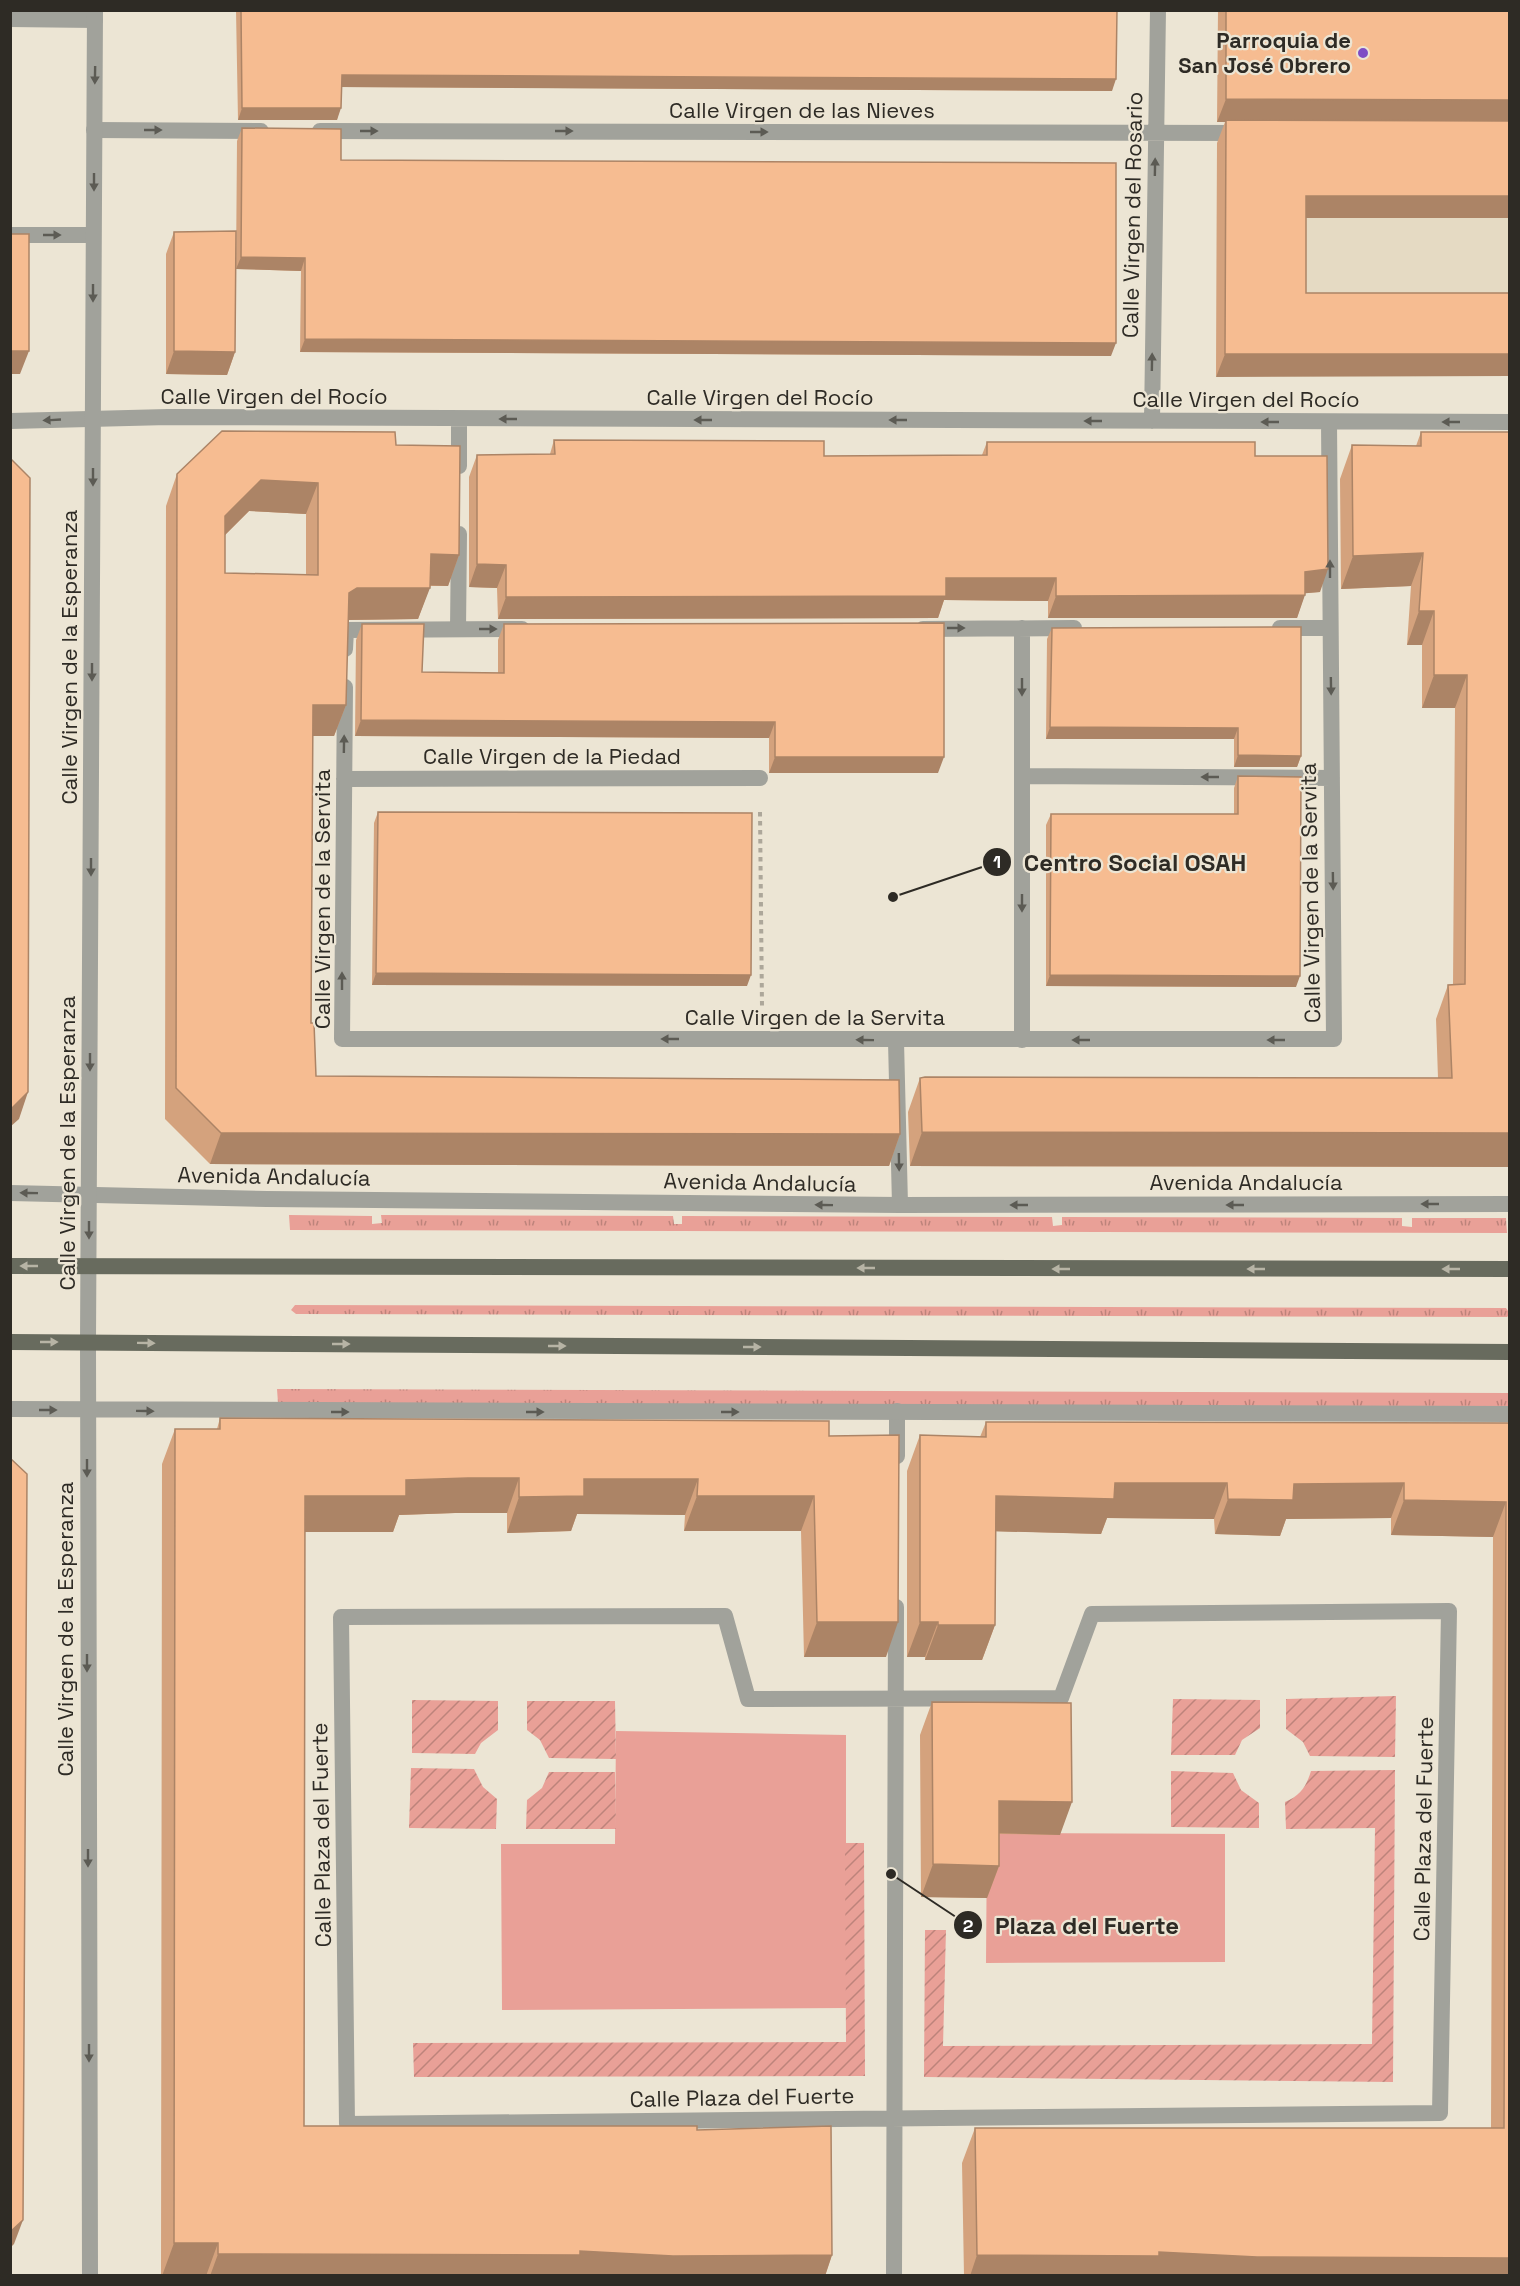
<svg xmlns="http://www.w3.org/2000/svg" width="1520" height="2286" font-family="'Space Grotesk',sans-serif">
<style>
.built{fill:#e5dac3}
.grass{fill:url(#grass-tufts)}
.park{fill:#e9a097}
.garden{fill:url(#garden-furrows)}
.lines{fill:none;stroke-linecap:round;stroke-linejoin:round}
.path{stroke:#ada79a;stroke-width:4;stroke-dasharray:4.5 4.5;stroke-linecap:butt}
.service{stroke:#a1a29b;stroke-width:16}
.minor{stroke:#a1a29b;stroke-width:16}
.tertiary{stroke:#a1a29b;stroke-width:16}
.primary{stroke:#686b5e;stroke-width:16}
.wall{fill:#d4a27d;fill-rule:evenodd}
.shaded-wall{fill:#ac8466}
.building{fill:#f6bc91;stroke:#ac8466;stroke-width:1.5;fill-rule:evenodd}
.oneway{fill:#5c5b54}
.oneway2{fill:#b7b4a5}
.poi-dot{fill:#7d4dc5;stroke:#ece5d4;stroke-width:2}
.labels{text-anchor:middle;stroke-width:4.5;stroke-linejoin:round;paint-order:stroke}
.poi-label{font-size:22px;font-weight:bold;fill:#2e2b25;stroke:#ece5d4;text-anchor:end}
.street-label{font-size:22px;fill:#2e2b25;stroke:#ece5d4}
.leader{fill:none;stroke:#2e2b25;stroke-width:2}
.callout-dot{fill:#2e2b25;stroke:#ece5d4;stroke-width:2}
.mark-label{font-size:18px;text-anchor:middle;font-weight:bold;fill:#fff}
.callout-label{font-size:24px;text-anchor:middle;font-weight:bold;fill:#2e2b25;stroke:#ece5d4;stroke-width:4.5;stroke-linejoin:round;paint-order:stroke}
</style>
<defs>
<pattern id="grass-tufts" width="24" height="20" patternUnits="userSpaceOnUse" patternTransform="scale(1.5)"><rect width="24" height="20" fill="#e9a097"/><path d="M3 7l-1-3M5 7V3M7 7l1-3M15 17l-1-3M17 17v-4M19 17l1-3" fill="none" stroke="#bd837b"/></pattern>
<pattern id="garden-furrows" width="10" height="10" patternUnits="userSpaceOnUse" patternTransform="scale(1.5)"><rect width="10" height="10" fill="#e9a097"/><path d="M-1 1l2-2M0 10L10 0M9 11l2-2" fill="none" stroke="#bd837b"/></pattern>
</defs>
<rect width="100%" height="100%" fill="#ece5d4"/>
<path class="built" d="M1217,152L1509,156V376L1216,377Z"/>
<path class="grass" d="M289,1215L372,1216V1224L382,1223L381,1215L673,1216L674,1224H682V1216L1052,1217L1053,1226L1062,1225V1217L1402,1218V1226L1412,1227V1218H1506L1507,1233L290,1230Z
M295,1305L1506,1308L1510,1314L1507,1317L296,1314L291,1310Z
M277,1389L1509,1393V1408L278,1403Z"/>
<path class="park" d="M616,1731L846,1735V2008L502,2010L501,1844H615Z
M987,1833L1225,1834V1962L986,1963Z"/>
<path class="garden" d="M1396,1696L1395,1757L1310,1756L1303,1742L1286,1729V1699Z
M1173,1699L1260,1700V1728L1242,1740L1235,1755H1171Z
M412,1700L498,1701V1730L481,1743L475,1754L412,1753Z
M527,1701H615L616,1759L549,1758L540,1740L527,1730Z
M411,1768L474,1769L483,1787L497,1799L496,1829L409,1828Z
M1395,1770L1393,2082L924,2077L925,1930H946L943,2046L1372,2044L1375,1828L1286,1829L1285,1802C1301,1795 1306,1787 1311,1771Z
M1171,1771L1233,1773L1241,1790L1259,1803V1828L1171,1827Z
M549,1772H615L616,1829H526L527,1800L542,1788Z
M845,1843H864L865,2076L414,2077L413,2043L846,2042Z"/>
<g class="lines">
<path class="path" d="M760,812L762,1006"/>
<path class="service" d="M897,1456V1411
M1449,1611L1440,2113L347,2124L341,1617L725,1616L748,1699L1061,1698L1092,1614Z
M894,2276L896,1607"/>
<path class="minor" d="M10,19L95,20
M94,130L261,131
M320,131L1242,133
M10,235H93
M10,421L168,417L1510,422
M1152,421L1158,10
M459,466V419
M1022,628V1040
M1280,628H1330
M458,629L459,534
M923,629L1074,628
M345,649L346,630L522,629
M345,687L342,1039H1334L1329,422
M1022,776L1332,778
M344,779L760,778
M896,1041L900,1205
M10,1193L267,1199L900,1205L1510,1204
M88,1342L90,2276
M10,1409L1510,1414"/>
<path class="tertiary" d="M88,1342L95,10"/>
<path class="primary" d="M10,1266L1510,1269
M10,1342L1510,1352"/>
</g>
<path class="wall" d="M236,10H1117L1112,91L342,87L337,120H238Z
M1218,10H1509L1306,218L1216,377L1217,143L1225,122H1217Z
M242,128L341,160L1111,356L300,352L301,271L236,269L237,141Z
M174,232L235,352L227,375L166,374V254Z
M1421,432H1509V1167L910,1166L908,1112L920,1078H1438L1436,1019L1448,985H1453L1455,708H1422V645H1407L1411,586L1341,589L1340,479L1352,445L1416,446Z
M554,440L824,456L982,455L987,442L1255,456L1320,592L1305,593L1297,618H1048V601L944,600L938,618L498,619L497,588L469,587V477L477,455L550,454Z
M396,445L459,555L448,586H430L418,619L348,620L346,705L334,736H312L311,1023L316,1076L900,1134L889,1166L210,1164L165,1119L166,506L177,474ZM249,511L306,514V575L225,573V535Z
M362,624L422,672L498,673V640L504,624L938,773H769V738L355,736L356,640Z
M1052,628L1301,756L1297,767H1234V739H1046L1047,639Z
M1238,776L1296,987L1046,986V825L1051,814H1234V788Z
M378,812L747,986L372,985L374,823Z
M220,1418L829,1436L886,1657H804L801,1531H684L685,1515L627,1514H577L571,1531L507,1533V1513H455L399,1515L393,1532H305L304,2126L697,2130L832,2255L825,2276H161L162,1464L175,1429H217Z
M986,1422L1509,1423V2276H964L962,2163L975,2128H1491L1493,1537L1391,1535V1518L1286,1519L1280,1536L1215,1534L1214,1519L1107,1518L1101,1534L996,1531L995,1625L982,1660H925V1657H907V1471L920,1435L980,1437Z
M932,1702L1060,1835L999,1834V1866L987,1898L921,1897L920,1735Z"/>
<path class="shaded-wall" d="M342,75L1116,79L1112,91L337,87Z
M1226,99L1509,100V123L1217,122Z
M242,108H341L337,120H238Z
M1306,196H1509V218H1298Z
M241,257L305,258L301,271L236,269Z
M305,339L1116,343L1111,356L300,352Z
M10,351H29L20,374H10Z
M174,351L235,352L227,375L166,374Z
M1225,354H1509V376L1216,377Z
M261,480L318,483L306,514L249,511L213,547L225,516Z
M1423,553L1411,586L1341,589L1353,556Z
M431,554L459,555L448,586L419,585Z
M477,564L506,565L497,588L469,587Z
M1328,569L1320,592L1297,594L1305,572Z
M946,578H1056L1048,601L944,600L938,618L498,619L506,597Z
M357,588H430L418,619L346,620L349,593Z
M1305,595L1297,618H1048L1056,596Z
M1419,611H1434L1422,645H1407Z
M1434,675H1467L1455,708H1422Z
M313,705H346L334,736H301Z
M361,720L775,722L769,738L355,736Z
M1050,727L1238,728L1234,739H1046Z
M1238,755L1301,756L1297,767H1234Z
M775,757H944L938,773H769Z
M376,973L751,975L747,986L372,985Z
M1050,975L1300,976L1296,987L1046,986Z
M28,1092L19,1119L10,1127V1110Z
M922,1132L1509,1133V1167L910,1166Z
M221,1133L900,1134L889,1166L210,1164Z
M468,1478H519L507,1513H455L399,1515L393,1532H293L305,1496L406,1480Z
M584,1479H698L685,1515L577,1514L571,1531L507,1533L519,1497Z
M1115,1483H1227L1214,1519L1107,1518L1101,1534L983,1531L996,1496Z
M1404,1483L1391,1518L1286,1519L1280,1536L1215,1534L1228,1499L1294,1484Z
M697,1496H814L801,1531H684Z
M1404,1500L1506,1502L1493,1537L1391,1535Z
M817,1622H898L886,1657H804Z
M920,1622H938L925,1657H907Z
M938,1625H995L982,1660H925Z
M999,1801L1072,1802L1060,1835L987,1833Z
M933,1864L999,1866L987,1898L921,1897Z
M23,2220L14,2244L10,2248V2232Z
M174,2243H218L206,2276H162Z
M580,2251L832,2255L825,2276H210L218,2254Z
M1159,2252L1509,2258V2276H970L977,2255Z"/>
<path class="building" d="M241,10H1117L1116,79L342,75L341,108H242Z
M1226,10H1509V100L1226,99Z
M1226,120L1509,121V196H1306V293H1509V354H1225Z
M242,128L341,129V160L1116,163V343L305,339V258L241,257Z
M236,231L235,352L174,351V232Z
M10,234H29V351H10Z
M222,431L395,432L396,445L460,446L459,555L431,554L430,588H357L349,593L346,705H313L311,1023H314L316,1076L899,1080L900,1134L221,1133L176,1088L177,474ZM261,480L318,483V575L225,573V516Z
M1421,432H1509V1133L922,1132L920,1078L925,1077L1452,1078L1448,985L1465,984L1467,675H1434V611H1419L1423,553L1353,556L1352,445L1421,446Z
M554,440L824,441V456L987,455V442H1255V456H1327L1328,569L1305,572V595L1056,596V578H946V596L506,597V565L477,564V455L555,454Z
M10,458L30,478L28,1092L10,1110Z
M944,623V757H775V722L361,720L362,624H424L422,672L504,673V624Z
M1301,627V756L1238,755V728L1050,727L1052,628Z
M1238,776L1301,777L1300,976L1050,975L1051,814H1238Z
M378,812L752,813L751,975L376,973Z
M220,1418L829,1421V1436L899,1435L898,1622H817L814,1496H697L698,1479H584V1496L519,1497V1478H468L406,1480V1496H305L304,2126H697V2130L831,2126L832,2255L673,2256L580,2251V2255L218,2254V2243H174L175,1429H220Z
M986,1422L1509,1423V2258L1257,2257L1159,2252V2256L977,2255L975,2128H1504L1506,1502L1404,1500V1483L1294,1484L1293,1500L1228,1499L1227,1483H1115L1114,1499L996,1496L995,1625H938V1622H920V1435L986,1437Z
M10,1458L27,1474L23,2220L10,2232Z
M932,1702L1071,1703L1072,1802L999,1801V1866L933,1864Z"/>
<defs><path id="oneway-solid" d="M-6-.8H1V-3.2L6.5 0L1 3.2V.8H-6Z" transform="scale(1.5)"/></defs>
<g class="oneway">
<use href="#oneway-solid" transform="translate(95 75) rotate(91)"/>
<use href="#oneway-solid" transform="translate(153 130)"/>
<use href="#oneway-solid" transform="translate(369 131)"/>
<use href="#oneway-solid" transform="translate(564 131)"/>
<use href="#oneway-solid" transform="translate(759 132)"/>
<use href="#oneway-solid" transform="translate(1155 167) rotate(-89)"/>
<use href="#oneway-solid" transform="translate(94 182) rotate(90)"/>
<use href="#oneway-solid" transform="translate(52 235)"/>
<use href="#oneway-solid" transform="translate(93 293) rotate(90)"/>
<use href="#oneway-solid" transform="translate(1152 362) rotate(-89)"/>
<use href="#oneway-solid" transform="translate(508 419) rotate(-180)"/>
<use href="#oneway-solid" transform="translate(52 420) rotate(177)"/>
<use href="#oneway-solid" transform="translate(703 420) rotate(-180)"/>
<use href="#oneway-solid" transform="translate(898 420) rotate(-180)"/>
<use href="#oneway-solid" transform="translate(1093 421) rotate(-180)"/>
<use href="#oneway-solid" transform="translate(1270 422) rotate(-180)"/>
<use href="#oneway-solid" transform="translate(1451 422) rotate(-180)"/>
<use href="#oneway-solid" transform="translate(93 477) rotate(90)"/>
<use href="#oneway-solid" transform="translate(1330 569) rotate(-90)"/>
<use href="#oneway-solid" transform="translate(956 628)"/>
<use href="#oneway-solid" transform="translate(488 629)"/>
<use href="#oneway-solid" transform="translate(92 672) rotate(90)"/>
<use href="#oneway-solid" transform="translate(1331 686) rotate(89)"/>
<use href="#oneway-solid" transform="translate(1022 687) rotate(90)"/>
<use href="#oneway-solid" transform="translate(344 744) rotate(-89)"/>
<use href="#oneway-solid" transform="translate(1210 777) rotate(-180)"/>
<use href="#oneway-solid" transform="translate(91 867) rotate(90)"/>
<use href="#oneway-solid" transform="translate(1333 881) rotate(89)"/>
<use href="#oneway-solid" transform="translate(1022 903) rotate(90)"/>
<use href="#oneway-solid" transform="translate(342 981) rotate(-90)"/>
<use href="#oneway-solid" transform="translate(670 1039) rotate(180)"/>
<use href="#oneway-solid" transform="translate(865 1040) rotate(-179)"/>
<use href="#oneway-solid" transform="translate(1081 1040) rotate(180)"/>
<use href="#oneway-solid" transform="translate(1276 1040) rotate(180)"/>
<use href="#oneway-solid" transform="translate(90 1062) rotate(90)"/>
<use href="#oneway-solid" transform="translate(899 1162) rotate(89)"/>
<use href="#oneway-solid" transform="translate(29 1193) rotate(-179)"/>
<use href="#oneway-solid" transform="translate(1430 1204) rotate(180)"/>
<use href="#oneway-solid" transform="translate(824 1205) rotate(-179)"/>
<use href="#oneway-solid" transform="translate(1019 1205) rotate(180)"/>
<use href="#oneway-solid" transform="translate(1235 1205) rotate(180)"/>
<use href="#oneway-solid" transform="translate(89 1230) rotate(90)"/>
<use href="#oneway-solid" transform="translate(48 1410)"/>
<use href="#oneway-solid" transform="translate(145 1411) rotate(1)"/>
<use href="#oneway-solid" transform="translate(340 1412)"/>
<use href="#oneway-solid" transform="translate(535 1412)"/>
<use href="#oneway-solid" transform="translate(730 1412)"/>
<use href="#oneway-solid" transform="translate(87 1468) rotate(90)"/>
<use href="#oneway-solid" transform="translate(87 1663) rotate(90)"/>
<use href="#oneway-solid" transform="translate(88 1858) rotate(90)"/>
<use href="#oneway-solid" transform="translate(89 2053) rotate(90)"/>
</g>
<g class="oneway2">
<use href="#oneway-solid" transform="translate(29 1266) rotate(-180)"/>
<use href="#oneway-solid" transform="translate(866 1268) rotate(-180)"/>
<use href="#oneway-solid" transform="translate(1061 1269) rotate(-180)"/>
<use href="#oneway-solid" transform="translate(1256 1269) rotate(-180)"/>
<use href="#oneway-solid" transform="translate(1451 1269) rotate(-180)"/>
<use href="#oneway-solid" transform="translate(49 1342)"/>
<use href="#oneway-solid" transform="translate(146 1343) rotate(1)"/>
<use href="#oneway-solid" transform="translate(341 1344)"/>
<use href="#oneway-solid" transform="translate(557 1346)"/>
<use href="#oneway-solid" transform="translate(752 1347)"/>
</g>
<circle class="poi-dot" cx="1363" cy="53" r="6"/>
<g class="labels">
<g class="poi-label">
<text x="1351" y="48">Parroquia de<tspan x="1351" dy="25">San José Obrero</tspan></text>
</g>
<g class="street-label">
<text x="802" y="118">Calle Virgen de las Nieves</text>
<text transform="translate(1132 215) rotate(-89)" y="8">Calle Virgen del Rosario</text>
<text x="274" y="404">Calle Virgen del Rocío</text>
<text x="760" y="405">Calle Virgen del Rocío</text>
<text x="1246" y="407">Calle Virgen del Rocío</text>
<text transform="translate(69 657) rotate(-90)" y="8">Calle Virgen de la Esperanza</text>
<text x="552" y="764">Calle Virgen de la Piedad</text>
<text transform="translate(1310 893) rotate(-91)" y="8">Calle Virgen de la Servita</text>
<text transform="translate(322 899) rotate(-90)" y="8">Calle Virgen de la Servita</text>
<text x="815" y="1025">Calle Virgen de la Servita</text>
<text transform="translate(67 1143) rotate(-90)" y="8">Calle Virgen de la Esperanza</text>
<text transform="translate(274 1176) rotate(1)" y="8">Avenida Andalucía</text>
<text transform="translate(760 1182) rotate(1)" y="8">Avenida Andalucía</text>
<text x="1246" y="1190">Avenida Andalucía</text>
<text transform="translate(65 1629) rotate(-90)" y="8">Calle Virgen de la Esperanza</text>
<text transform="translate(1423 1829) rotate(-89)" y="8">Calle Plaza del Fuerte</text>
<text transform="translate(321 1835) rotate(-91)" y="8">Calle Plaza del Fuerte</text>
<text transform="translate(742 2097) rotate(-1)" y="8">Calle Plaza del Fuerte</text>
</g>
</g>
<path class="leader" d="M893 897L997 862M891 1874L968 1925"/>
<g class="callout-dot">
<circle cx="893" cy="897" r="6"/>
<circle cx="891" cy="1874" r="6"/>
<circle cx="997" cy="862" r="15"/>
<circle cx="968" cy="1925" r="15"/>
</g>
<g class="mark-label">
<text x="997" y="868">1</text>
<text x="968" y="1932">2</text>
</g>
<g class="callout-label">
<text x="1135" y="871">Centro Social OSAH</text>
<text x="1087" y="1934">Plaza del Fuerte</text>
</g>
<rect width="1520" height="2286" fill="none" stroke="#2e2b25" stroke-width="24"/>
</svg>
